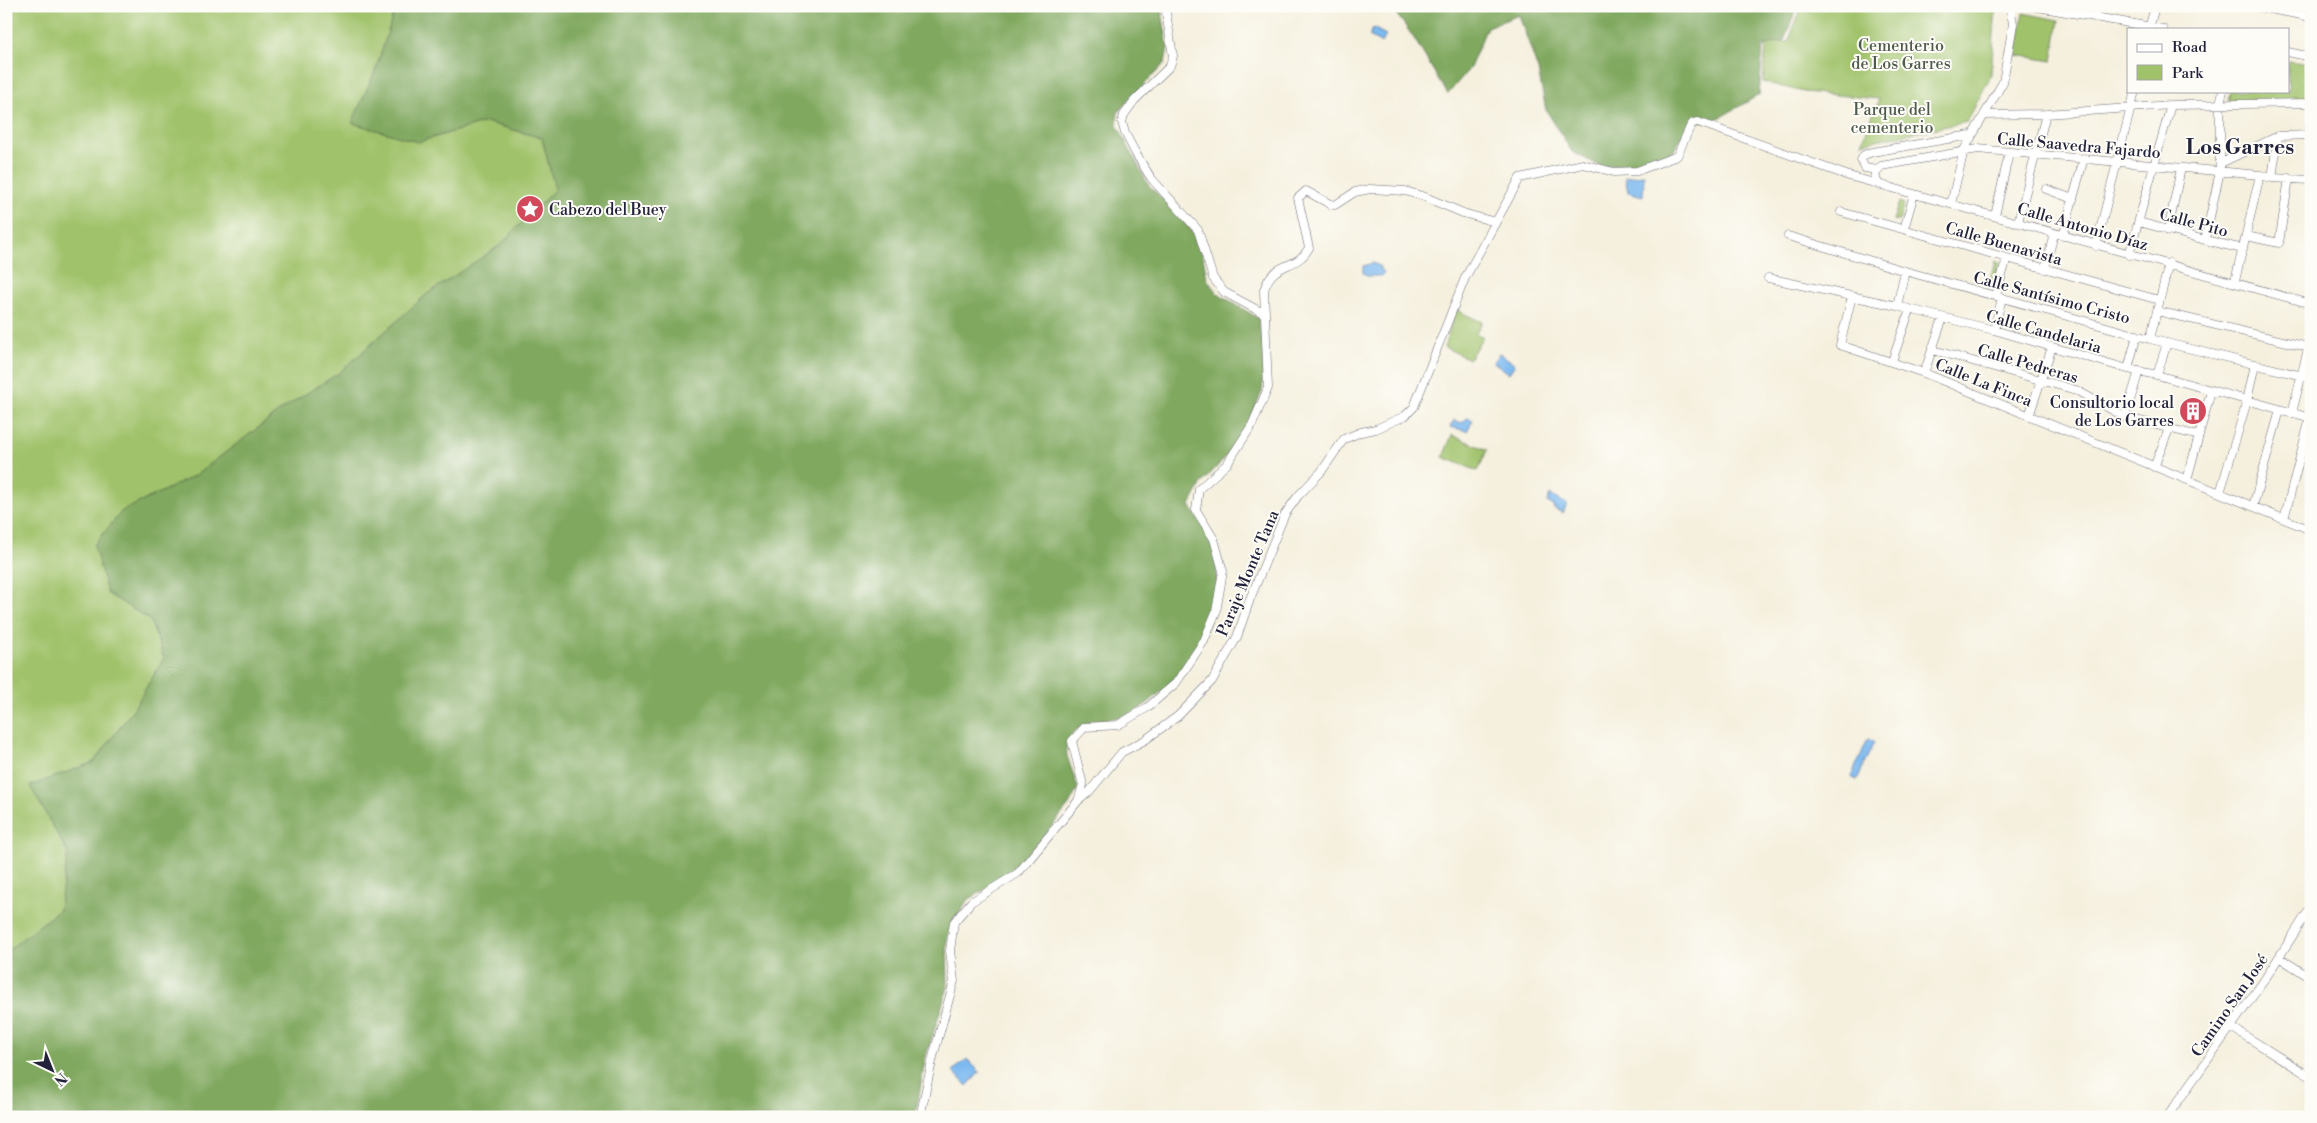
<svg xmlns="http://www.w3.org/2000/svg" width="2317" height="1123" font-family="'Libre Bodoni',serif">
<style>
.green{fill:#a0c26b;stroke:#617253}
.forest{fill:#80a85f;stroke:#51654d}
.water{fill:#7dbaf0;stroke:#506e96}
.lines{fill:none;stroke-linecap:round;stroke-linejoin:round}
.minor-casing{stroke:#6c6a74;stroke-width:9}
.minor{stroke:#fff;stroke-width:8}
.labels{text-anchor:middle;stroke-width:4;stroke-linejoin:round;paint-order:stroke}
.park-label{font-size:16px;fill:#4e5a4c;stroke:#fdfcf7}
.street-label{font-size:16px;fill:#22223b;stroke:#fdfcf7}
.poi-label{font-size:16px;fill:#22223b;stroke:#fdfcf7;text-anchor:start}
.district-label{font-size:21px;font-weight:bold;fill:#22223b;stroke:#fdfcf7}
</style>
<rect width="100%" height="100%" fill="#fdfcf7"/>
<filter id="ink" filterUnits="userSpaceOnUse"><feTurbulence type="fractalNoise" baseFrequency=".02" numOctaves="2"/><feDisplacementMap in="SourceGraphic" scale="10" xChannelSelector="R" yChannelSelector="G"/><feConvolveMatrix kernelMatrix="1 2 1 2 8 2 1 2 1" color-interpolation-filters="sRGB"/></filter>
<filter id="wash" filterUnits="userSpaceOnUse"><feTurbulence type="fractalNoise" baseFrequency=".0096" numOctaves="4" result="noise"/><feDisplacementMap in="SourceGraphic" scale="20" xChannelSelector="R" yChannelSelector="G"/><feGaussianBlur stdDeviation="1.12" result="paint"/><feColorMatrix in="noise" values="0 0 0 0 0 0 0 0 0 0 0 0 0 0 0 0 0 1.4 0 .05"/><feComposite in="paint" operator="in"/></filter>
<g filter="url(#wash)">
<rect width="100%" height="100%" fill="#f5f0de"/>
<path class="green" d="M6,6H396L376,69L353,123L418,142L486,122L542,138L555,189L499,246L426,295L339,373L287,406L196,475L123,511L107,593L150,620L164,658L133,710L94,762L31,786L68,853L59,910L6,952Z
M1802,6H1996L1991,75L1967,122L1862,143L1879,99L1804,92L1763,82L1766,43L1788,42Z
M2023,13L2059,20L2052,61L2016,55Z
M2288,61L2311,64V91L2308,101H2228L2230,91H2288Z
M1899,202L1904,204L1899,221L1893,220Z
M1995,261L2000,263L1993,289L1988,288Z
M1456,310L1482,322L1476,333L1483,337L1469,359L1444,347Z
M1452,435L1487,450L1478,471L1443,457Z"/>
<path class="forest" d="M396,6H1161L1168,47L1165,63L1118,112L1117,125L1149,186L1169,204L1193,232L1203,256L1207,279L1217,293L1258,318L1262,338L1264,370L1262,392L1246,427L1224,459L1202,483L1190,505C1196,517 1212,538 1214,549C1224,587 1208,637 1185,668C1177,679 1148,704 1136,711C1118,722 1093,716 1078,729C1073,732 1069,739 1066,744L1067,756L1078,788L1069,805L1021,865L1006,877L968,900L950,929L947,940L948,987L926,1056L915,1117H6V952L59,910L68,853L30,786L94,762L133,710L164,658L150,620L107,593L94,545L122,511L196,475L287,406L339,373L426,295L499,246L555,189L542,138L486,122L418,142L352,123L376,69Z
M1389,6H1797L1784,41L1763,46L1759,95L1719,118L1689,124L1674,151L1649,162L1602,167L1572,152L1546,110L1538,70L1519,15L1487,27L1470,68L1448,94C1428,65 1414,32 1389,6Z"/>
<path class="water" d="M1373,28L1386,35L1382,43L1369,36Z
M1644,175L1643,196L1628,192L1625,177Z
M1373,263L1379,266L1384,273L1382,276H1368L1363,273V266Z
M1499,353L1515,364L1509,373L1493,362Z
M1467,418L1473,420L1467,431L1450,427L1454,420L1462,423Z
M1550,495L1567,504L1563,513L1553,508L1554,506L1547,502Z
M1868,739L1874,742L1857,780L1851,777Z
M967,1059L980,1072L967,1086L953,1071Z"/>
</g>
<g filter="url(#ink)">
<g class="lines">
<g class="minor-casing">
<path id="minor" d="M1165,6L1173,56L1170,66L1134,101L1124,115L1122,122L1125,133L1136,154L1151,178L1198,230L1213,278L1224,292L1263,313
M2032,6L2163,29
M2254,6L2311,17
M2149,29L2155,6
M2288,52L2311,57
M1984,115L2046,114L2171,105L2311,103
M2308,135L2311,119
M2221,163L2278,136L2311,135
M1877,170L1865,168L1861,160L1864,155L1872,152L1971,135
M2272,178L2278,136
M1878,184L1875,175L1881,166L1978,149L2260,175L2272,178L2311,180
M2046,189L2073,199
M1951,204L1964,150L2003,82L2013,24L2010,6
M1841,212L2159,300
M1995,216L2009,153
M2018,222L2046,114
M2139,222L2205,240L2243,249
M1904,229L1914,194
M2168,231L2181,168
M1788,236L1905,271L2150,339L2311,378
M2063,236L2084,158
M2246,236L2279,243L2289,178
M2205,240L2220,171V103L2223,91
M2096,246L2135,91
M2129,255L2171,105
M2045,269L2054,234
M1768,278L1897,306L1994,330L2128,369L2157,375L2311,418
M2235,281L2260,175
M1852,296L1840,345L1924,373L2311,530
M1996,296L2007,258
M1897,306L1905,271
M2157,311L2308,347
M1994,330L2002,298
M2150,339L2169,263
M1933,350L2076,390L2125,417L2199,436
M1892,361L1910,310
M2128,369L2137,335
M1924,373L1943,318
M2157,375L2167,343
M2292,413L2311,337
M2029,416L2052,347
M2125,417L2139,371
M2154,467L2169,429
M2187,480L2211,391
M2220,493L2247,401L2255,364
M2253,506L2280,410
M2284,519L2310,418
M1078,801L1089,792L1122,752L1145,740L1178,716L1212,681L1237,637L1250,599L1285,514L1298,496L1321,472L1344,439L1361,432L1376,429L1405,416L1414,407L1465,278L1520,178L1583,164L1614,172L1637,171L1677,156L1690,127L1693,123L1698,122L1849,176L2311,304
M2280,958L2311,978
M2231,1027L2311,1077
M920,1117L933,1057L954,981L950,951L954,922L971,902L1018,873L1078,801L1083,785L1072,741L1085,727L1118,725L1148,707L1176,683L1204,641L1216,612L1223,571L1214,539L1196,510L1199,489L1227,464L1252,425L1268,388L1264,290C1273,260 1296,271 1309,248L1298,198L1306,191L1330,204L1335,205L1355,192L1370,189L1405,191L1425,197L1463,213L1495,222
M2167,1117L2265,979L2311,907"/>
</g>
<use href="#minor" class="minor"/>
</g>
</g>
<defs>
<g id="sight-disc" transform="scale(1.4375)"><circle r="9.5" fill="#d1495b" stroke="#fdfcf7"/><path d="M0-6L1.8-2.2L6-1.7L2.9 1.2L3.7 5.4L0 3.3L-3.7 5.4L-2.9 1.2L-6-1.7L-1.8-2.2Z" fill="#fff"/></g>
<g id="building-disc" transform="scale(1.4375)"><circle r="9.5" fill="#d1495b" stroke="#fdfcf7"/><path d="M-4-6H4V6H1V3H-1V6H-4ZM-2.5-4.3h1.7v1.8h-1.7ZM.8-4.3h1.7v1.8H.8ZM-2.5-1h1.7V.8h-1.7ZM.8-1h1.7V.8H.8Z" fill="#fff"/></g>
</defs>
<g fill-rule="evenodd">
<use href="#sight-disc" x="530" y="209"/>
<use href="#building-disc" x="2193" y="411"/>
</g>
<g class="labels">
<g class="park-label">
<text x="1901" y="51">Cementerio<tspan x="1901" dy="18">de Los Garres</tspan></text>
<text x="1892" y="115">Parque del<tspan x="1892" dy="18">cementerio</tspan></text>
</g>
<g class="street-label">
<text transform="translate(2079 145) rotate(5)" y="6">Calle Saavedra Fajardo</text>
<text transform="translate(2194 222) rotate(15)" y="6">Calle Pito</text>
<text transform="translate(2083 226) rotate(16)" y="6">Calle Antonio Díaz</text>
<text transform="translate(2004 243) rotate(16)" y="6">Calle Buenavista</text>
<text transform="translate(2052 297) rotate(15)" y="6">Calle Santísimo Cristo</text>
<text transform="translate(2044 331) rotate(16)" y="6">Calle Candelaria</text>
<text transform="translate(2028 363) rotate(16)" y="6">Calle Pedreras</text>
<text transform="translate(1984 382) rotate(22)" y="6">Calle La Finca</text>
<text transform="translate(1247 573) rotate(-67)" y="6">Paraje Monte Tana</text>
<text transform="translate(2229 1005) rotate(-55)" y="6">Camino San José</text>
</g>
<g class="poi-label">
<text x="549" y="215">Cabezo del Buey</text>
<text x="2174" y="408" text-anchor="end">Consultorio local<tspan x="2174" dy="18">de Los Garres</tspan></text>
</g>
<g class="district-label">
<text x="2240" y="154">Los Garres</text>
</g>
</g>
<rect width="2317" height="1123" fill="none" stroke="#fdfcf7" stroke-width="25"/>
<rect x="2127" y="28" width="162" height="65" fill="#fdfcf7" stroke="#a5a5ac"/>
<rect x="2137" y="44" width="25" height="8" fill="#ffffff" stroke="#a5a5ac"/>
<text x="2172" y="52" font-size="15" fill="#22223b">Road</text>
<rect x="2137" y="65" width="25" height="15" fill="#a0c26b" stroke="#a5a5ac"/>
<text x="2172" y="78" font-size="15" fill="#22223b">Park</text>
<g transform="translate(52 1070) rotate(137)" stroke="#fdfcf7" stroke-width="4" paint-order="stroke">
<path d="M0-4L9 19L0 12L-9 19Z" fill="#22223b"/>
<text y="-8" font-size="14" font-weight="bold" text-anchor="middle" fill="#22223b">N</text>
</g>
</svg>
